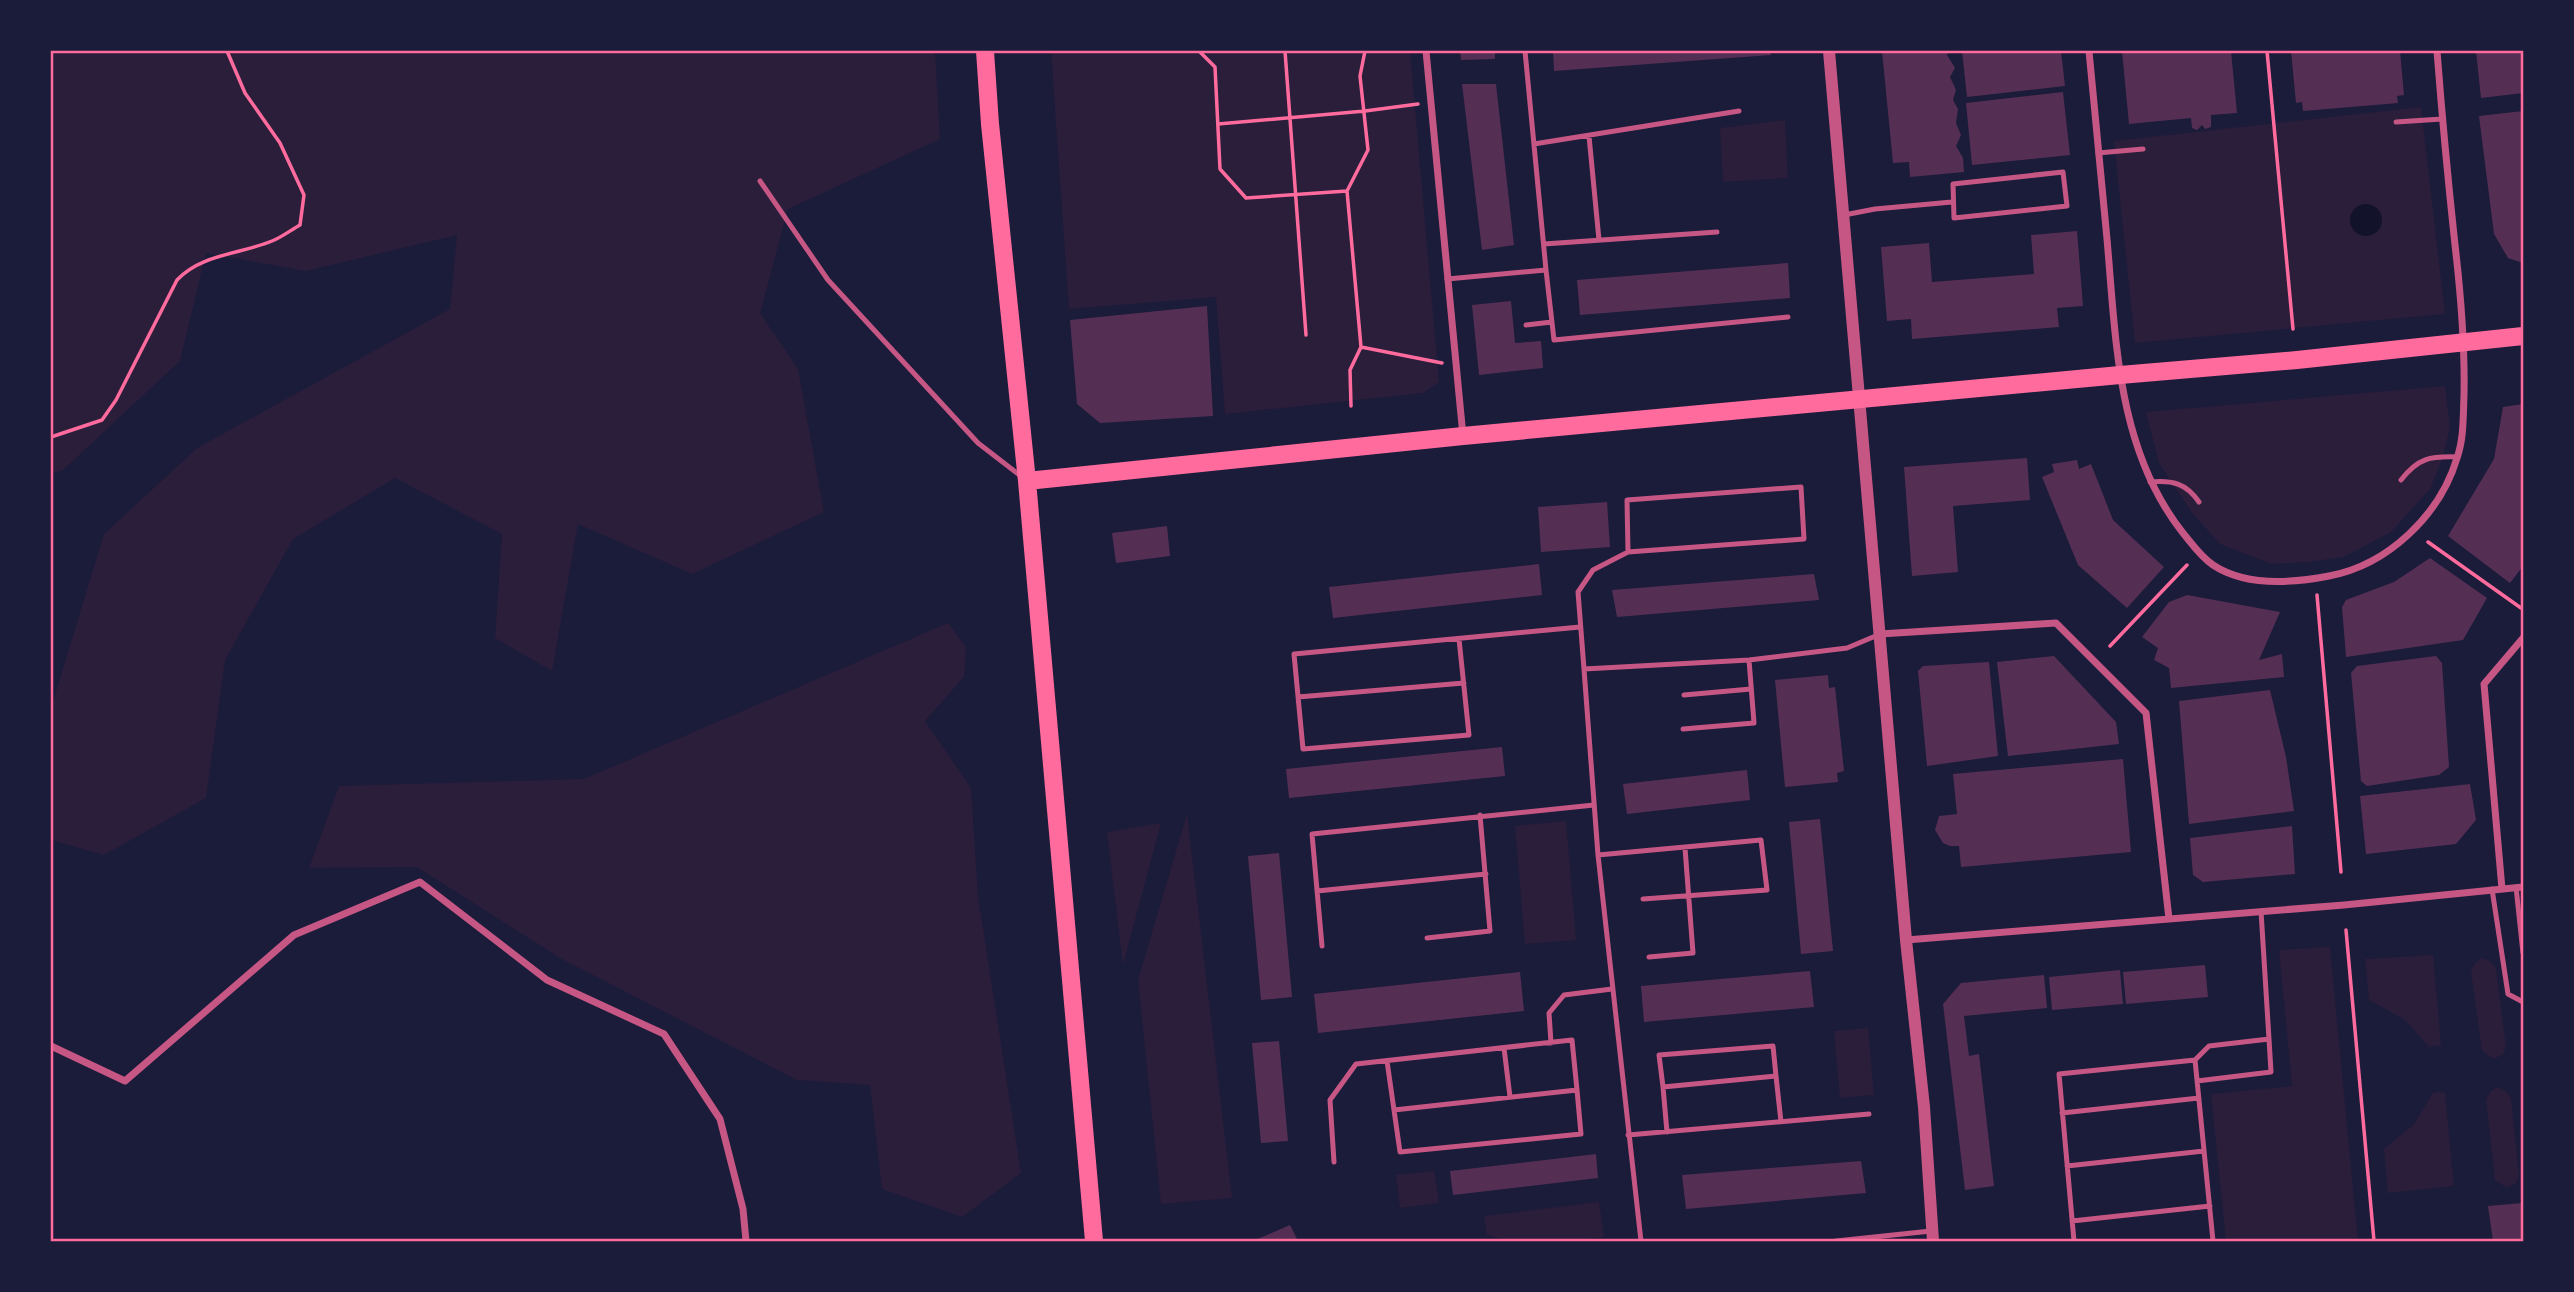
<svg xmlns="http://www.w3.org/2000/svg" width="2574" height="1292" font-family="Helvetica,sans-serif">
<style>
.green{fill:#2a1e3b}
.water{fill:#12122b}
.building{fill:#542f53}
.lines{fill:none;stroke-linecap:round;stroke-linejoin:round}
.path{stroke:#ff6b9d;stroke-width:3.5}
.service{stroke:#c65784;stroke-width:5}
.minor{stroke:#c65784;stroke-width:7}
.tertiary{stroke:#c65784;stroke-width:12}
.primary{stroke:#ff6b9d;stroke-width:18}
.neatline{fill:none;stroke:#ff6b9d;stroke-width:2.5}
</style>
<rect width="100%" height="100%" fill="#1b1b3a"/>
<path class="green" d="M51,51H935L940,139L788,209L760,313L798,369L824,512L692,574L578,524L552,671L495,638L502,534L395,478L293,539L225,660L206,798L104,855L51,840V708L104,534L197,448L450,309L457,235L306,271L206,253L180,361L63,470L51,474Z
M1051,51H1410L1439,382L1423,393L1225,414L1216,297L1069,309Z
M2421,107L2445,314L2135,343L2114,141Z
M1785,120L1788,178L1723,182L1720,128Z
M2445,386L2450,427L2443,457L2430,489L2391,532L2344,557L2308,562L2271,564L2220,544L2193,514L2159,463L2146,412Z
M948,623L966,647L964,677L925,721L971,788L978,896L1021,1173L962,1217L882,1189L870,1085L797,1080L560,958L417,867L309,868L339,786L584,779Z
M1187,814L1232,1198L1161,1204L1138,980Z
M1566,821L1576,940L1525,944L1515,826Z
M1161,823L1123,965L1107,832Z
M2330,947L2358,1241H2226L2211,1094L2292,1086L2279,950Z
M2433,955L2441,1045L2429,1047L2405,1020L2369,1000L2365,959Z
M2482,958L2490,961L2496,968L2506,1047L2503,1054L2494,1059L2482,1051L2471,971L2475,963Z
M1868,1028L1874,1095L1840,1098L1834,1031Z
M2497,1087L2505,1091L2511,1098L2519,1176L2516,1183L2507,1188L2495,1180L2486,1100L2490,1092Z
M2439,1092L2445,1093L2454,1186L2388,1193L2384,1149L2414,1124L2433,1093Z
M1434,1171L1439,1203L1400,1208L1396,1175Z
M1599,1202L1604,1237C1565,1241 1524,1247 1487,1235L1484,1216Z"/>
<path class="water" d="M2350 220a16 16 0 1 1 32 0a16 16 0 1 1-32 0Z"/>
<path class="building" d="M1460,51H1495V59L1461,60Z
M1553,51H1770L1771,55L1554,71Z
M1882,51H1950L1947,55L1955,68L1950,77L1956,90L1953,100L1958,109L1956,123L1961,135L1956,146L1963,158L1964,172L1910,177L1909,162L1893,163Z
M1962,51H2061L2065,86L1967,97Z
M2122,51H2231L2237,113L2211,115V127L2205,129L2202,125L2197,130L2192,128L2191,118L2129,124Z
M2291,51H2400L2404,95L2397,96L2398,103L2303,111L2302,102L2296,103Z
M2476,51H2523V93L2481,98Z
M1462,84H1496L1514,245L1482,250Z
M2063,92L2070,155L1972,165L1966,103Z
M2523,111V263L2508,258L2494,234L2479,116Z
M2077,231L2083,306L2057,308L2059,327L1912,339L1911,319L1887,321L1881,247L1929,243L1932,282L2034,274L2031,235Z
M1788,263L1790,298L1580,315L1577,280Z
M1511,301L1515,343L1541,341L1543,368L1479,375L1472,305Z
M1207,306L1213,416L1100,423L1077,404L1070,320Z
M2523,404V566L2510,583L2448,536L2494,459L2503,407Z
M2027,458L2030,500L1953,506L1958,572L1912,576L1904,467Z
M2077,460L2079,469L2091,464L2113,520L2164,567L2127,608L2078,565L2042,477L2054,472L2052,464Z
M1607,502L1610,547L1541,552L1538,507Z
M1167,526L1170,556L1116,563L1112,533Z
M2430,558L2487,598L2463,640L2346,657L2342,607L2346,600L2394,582Z
M1539,564L1542,595L1333,618L1329,587Z
M1814,574L1819,600L1617,617L1612,590Z
M2187,595L2280,612L2259,660L2282,654L2284,677L2171,688L2169,668L2154,660L2158,648L2142,637L2169,602Z
M2054,656L2116,722L2119,744L2008,756L1997,662Z
M2436,656L2442,663L2449,767L2439,775L2367,786L2361,781L2351,673L2357,666Z
M1989,662L1998,756L1927,766L1918,671L1923,666Z
M1828,675L1829,688L1835,687L1844,771L1837,773L1838,782L1785,787L1775,680Z
M2270,690L2286,757L2294,811L2189,824L2179,701Z
M1502,747L1505,776L1289,798L1286,769Z
M2123,759L2131,852L1961,867L1959,846H1950L1943,843L1935,830L1939,816L1957,814L1953,774Z
M1747,770L1750,800L1627,814L1623,784Z
M2470,784L2476,820L2456,844L2366,854L2360,796Z
M1820,819L1833,951L1801,954L1789,822Z
M2292,826L2295,874L2203,882L2193,875L2190,838Z
M1279,853L1292,997L1261,1000L1248,856Z
M2205,965L2208,997L2126,1004L2123,972Z
M2120,970L2123,1004L2052,1010L2049,977Z
M1810,971L1814,1007L1644,1022L1641,986Z
M1520,972L1524,1011L1318,1033L1314,994Z
M2044,975L2047,1008L1964,1016L1969,1056L1979,1054L1994,1186L1965,1190L1943,1004L1961,983Z
M1279,1041L1288,1141L1261,1143L1252,1043Z
M1596,1154L1598,1178L1453,1195L1450,1171Z
M1861,1161L1866,1193L1686,1209L1682,1175Z
M2523,1203V1241H2493L2488,1206Z
M1290,1225L1298,1241H1253Z"/>
<g class="lines">
<path class="path" d="M1199,51L1215,67L1220,169L1246,198L1347,191
M1285,51L1306,335
M2267,51L2293,329
M1218,124L1365,111L1418,104
M1361,347L1442,363
M1351,406L1350,370L1361,347L1347,191L1368,150L1360,76L1365,51
M51,437L102,420L116,400L177,280C201,254 241,254 272,241C282,237 291,230 300,225L304,195L280,143L245,93L227,51
M2428,542L2521,608
M2317,595L2341,872
M2110,646L2187,565
M2346,930L2374,1241"/>
<path class="service" d="M2396,122L2442,119
M1589,136L1599,240
M1534,144L1739,111
M2098,153L2143,149
M2063,172L2067,206L1954,218L1953,184Z
M760,181L828,280L978,443L1022,477
M1844,215L1875,209L1952,202
M1544,244L1717,232
M1546,270L1554,340L1788,317
M1447,279L1546,270L1525,51
M1526,325L1552,322
M2401,480C2418,458 2430,456 2458,457
M2150,482C2172,480 2186,483 2199,502
M1459,639L1469,735L1303,749L1294,654L1580,627
M1584,669L1578,592L1593,570L1628,552L1804,539L1801,487L1627,500L1628,552
M1684,695L1751,689
M1298,697L1464,683
M1683,729L1754,723L1749,660
M1598,855L1761,840L1767,890L1643,899
M2516,887L2523,953
M2492,889L2508,994L2523,1002
M1317,891L1486,874
M1427,938L1490,931L1480,815
M1322,946L1312,834L1594,805
M1649,957L1693,953L1685,848
M1551,1043L1549,1013L1564,995L1612,989
M1504,1048L1510,1097
M1387,1061L1394,1110
M2197,1081L2271,1072L2269,1039
M1663,1087L1659,1055L1773,1046L1776,1076
M1577,1090L1581,1134L1400,1152L1394,1110Z
M2062,1113L2199,1098
M1667,1132L1663,1087L1776,1076L1781,1122
M1628,1135L1869,1114
M1334,1162L1330,1100L1356,1064L1572,1040L1577,1090
M2067,1166L2204,1151
M2072,1221L2210,1206
M1641,1241L1598,855L1584,669L1749,660L1847,648L1878,635
M1836,1241L1931,1231
M2074,1241L2059,1074L2195,1060
M2213,1241L2195,1060L2209,1046L2269,1039L2261,911"/>
<path class="minor" d="M1426,51L1463,436
M2089,51C2095,113 2101,176 2107,239C2116,340 2117,450 2183,533C2192,544 2201,557 2213,565C2246,587 2293,583 2329,576C2388,565 2440,515 2457,458C2464,438 2463,417 2464,396C2465,345 2461,296 2455,245C2448,180 2442,116 2437,51
M1880,634L2056,623L2146,713L2169,919
M2502,889L2484,684L2523,638
M1906,940L2344,905L2523,887
M51,1046L125,1081L294,935L420,882L547,980L664,1034L720,1119L743,1209L746,1241"/>
<path class="tertiary" d="M1829,51L1906,940L1924,1107L1933,1241"/>
<path class="primary" d="M985,51L990,124L1027,481L1094,1241
M1027,481L1463,436L2120,375L2297,360L2523,336"/>
</g>
<rect width="2574" height="1292" fill="none" stroke="#1b1b3a" stroke-width="105"/>
<rect x="52" y="52" width="2470" height="1188" class="neatline"/>
</svg>
